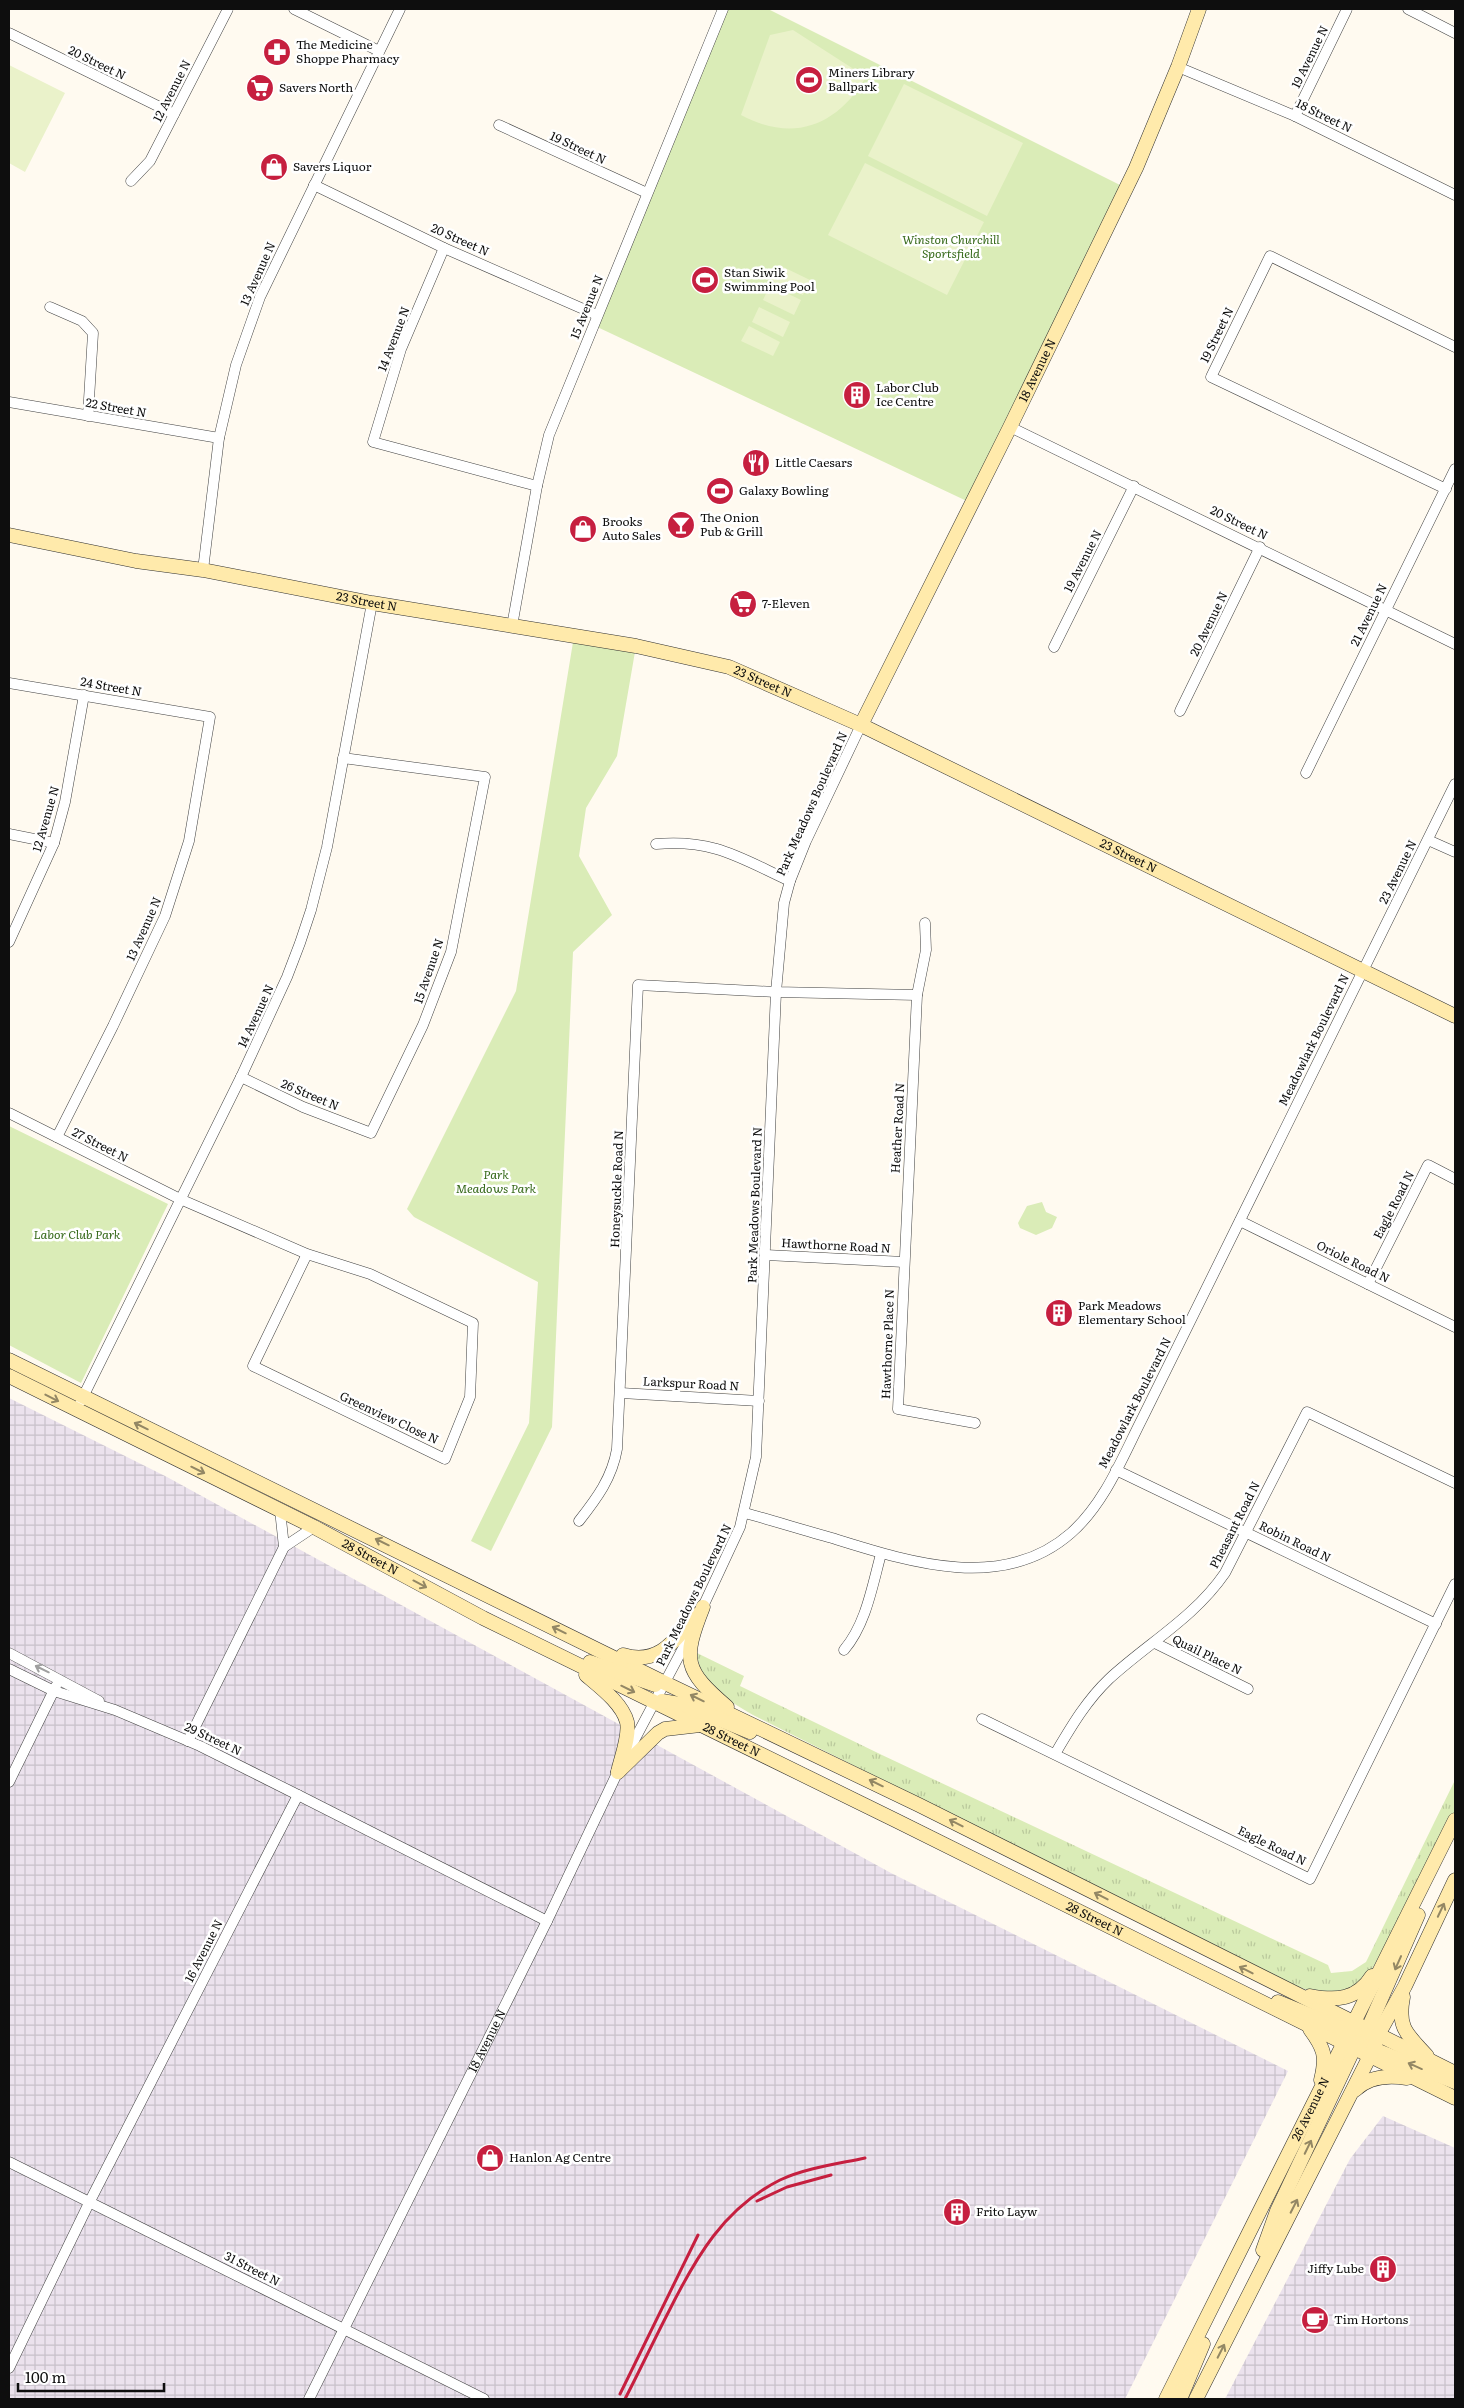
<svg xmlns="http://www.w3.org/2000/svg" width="1464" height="2408" font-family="Literata,serif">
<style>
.industrial{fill:url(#industrial-grid)}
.grass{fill:url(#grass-tufts)}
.park{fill:#daecb7}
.pitch{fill:#eaf2ca}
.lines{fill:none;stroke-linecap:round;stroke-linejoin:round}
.street-casing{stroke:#414141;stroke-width:11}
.secondary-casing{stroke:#303030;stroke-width:15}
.street{stroke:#fff;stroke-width:10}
.secondary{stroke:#ffeaab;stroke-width:14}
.rail{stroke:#c61f3f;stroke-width:3}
.oneway{stroke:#938764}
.oneway2{stroke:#9f9f9f}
.labels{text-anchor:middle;stroke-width:5;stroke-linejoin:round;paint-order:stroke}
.poi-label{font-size:12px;fill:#0e0e0e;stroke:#fff;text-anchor:start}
.street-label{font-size:12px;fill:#0e0e0e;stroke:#fff}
.park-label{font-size:12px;font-style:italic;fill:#376a1b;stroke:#fff}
</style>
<defs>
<pattern id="industrial-grid" width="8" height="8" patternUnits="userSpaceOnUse" patternTransform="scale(1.25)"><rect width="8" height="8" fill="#ebe2ed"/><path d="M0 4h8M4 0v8" fill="none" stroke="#c8c1ca"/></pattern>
<pattern id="grass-tufts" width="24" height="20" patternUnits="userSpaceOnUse" patternTransform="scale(1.25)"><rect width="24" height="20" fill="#daecb7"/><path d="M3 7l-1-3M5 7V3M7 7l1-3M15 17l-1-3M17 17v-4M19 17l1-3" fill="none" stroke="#bac99c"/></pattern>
</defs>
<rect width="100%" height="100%" fill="#fffaf0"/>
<path class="industrial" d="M9,1398L167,1477L891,1873L1288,2071L1125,2399H9Z
M1383,2116L1455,2148V2399H1225L1350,2159Z"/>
<path class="grass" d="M697,1653L744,1676L740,1686L882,1755L1328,1965L1331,1973L1352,1971L1366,1962L1455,1780V1820L1363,1985L1330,1997L1292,1985L753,1715C726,1698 700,1688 697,1653Z"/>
<path class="park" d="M723,9H768L1126,188L971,503L593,325Z
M574,636L636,646L617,756L586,808L579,856L612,915L573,952L552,1427L491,1551L471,1541L529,1423L538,1282L414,1217L407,1209L516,991Z
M9,1126L168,1204L81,1383L9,1345Z
M1042,1202L1046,1212L1057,1217L1052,1228L1036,1235L1020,1228L1018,1223L1027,1206Z"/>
<path class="pitch" d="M793,30L866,77C837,126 793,143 741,115L770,35Z
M9,65L65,93L25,172L9,163Z
M904,84L1023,143L987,216L868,156Z
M865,163L984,222L947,295L828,235Z
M779,265L810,280L803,295L771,280Z
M770,285L801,300L794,315L763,300Z
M759,307L790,322L783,337L752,322Z
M749,326L780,342L773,356L741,341Z"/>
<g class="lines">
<g class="street-casing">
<g id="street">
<path d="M294,9L379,51"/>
<path d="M1408,9L1455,33"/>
<path d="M9,33L174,114"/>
<path d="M1178,67L1295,116L1455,195"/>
<path d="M1295,116L1347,9"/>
<path d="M499,125L647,193"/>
<path d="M131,181L150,161L228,9"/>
<path d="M314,185L444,248L597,315"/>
<path d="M444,248L401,349L373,442L537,486"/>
<path d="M50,307L82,321L93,333L88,416"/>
<path d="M9,402L219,438"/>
<path d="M1010,427L1455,644"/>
<path d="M1446,489L1211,377L1270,256L1455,347"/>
<path d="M203,570L219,438L236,365L260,297L400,9"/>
<path d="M512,626L537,486L549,435L723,9"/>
<path d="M1054,647L1134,486"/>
<path d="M9,683L210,717L189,841L165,916L113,1026L57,1137"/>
<path d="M1180,711L1260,547"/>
<path d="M1306,773L1455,469"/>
<path d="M9,834L54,843"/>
<path d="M1428,840L1455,852"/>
<path d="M656,844C714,839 740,858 790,881"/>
<path d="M925,923L926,950L917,995L898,1409L975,1423"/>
<path d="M9,942L54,843L65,802L84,695"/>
<path d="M241,1077L303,1107L371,1133L423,1025L451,952L485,777L343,758"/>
<path d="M9,1113L180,1199L307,1254L370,1274L473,1323L470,1397L445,1459L253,1366L307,1254"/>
<path d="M1240,1221L1455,1327"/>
<path d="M766,1255L904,1262"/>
<path d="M1368,1284L1428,1165L1455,1179"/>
<path d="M621,1393L759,1401"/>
<path d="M81,1401L241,1077L287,977L300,943L311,910L327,847L372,603"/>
<path d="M1116,1470L1436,1624"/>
<path d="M280,1510L284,1547"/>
<path d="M745,1513C774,1521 803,1530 832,1538C909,1562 1003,1593 1071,1533C1105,1503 1123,1456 1143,1417L1455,784"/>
<path d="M579,1521C597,1498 612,1478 617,1449L638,985L776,992L917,995"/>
<path d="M700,1613L740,1527L756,1457L776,992L784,903L790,881L806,841L861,725"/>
<path d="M1155,1643L1248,1689"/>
<path d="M844,1650C866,1624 872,1587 881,1554"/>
<path d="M9,1653L99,1701"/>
<path d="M9,1669L54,1691L115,1710L200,1746L298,1795"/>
<path d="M982,1719L1310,1879L1455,1584"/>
<path d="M188,1741L284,1547L314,1527"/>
<path d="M628,1752L690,1635"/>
<path d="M1055,1754C1071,1727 1086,1701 1109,1679C1148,1643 1194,1618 1225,1573L1307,1412L1455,1483"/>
<path d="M9,1782L56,1686"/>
<path d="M9,2162L484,2399"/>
<path d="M9,2368L90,2201L298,1795L547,1921"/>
<path id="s1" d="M309,2399L547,1921L621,1765"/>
</g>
</g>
<g class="secondary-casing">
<g id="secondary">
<path id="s2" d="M9,535L136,561L203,570L372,603L636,646L729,667L861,725L1455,1016"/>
<path id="s3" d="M861,725L1010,427L1136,168L1178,67L1199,9"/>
<path d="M9,1360L665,1683L919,1805L1455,2073"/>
<path id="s4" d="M9,1376L314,1527L483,1618L897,1821L1455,2098"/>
<path d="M703,1607C682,1660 684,1670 727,1707"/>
<path d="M623,1655C659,1666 675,1640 696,1615"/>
<path d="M590,1662L655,1685"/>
<path d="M586,1675C600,1687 622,1703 627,1722C630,1736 621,1758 618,1772"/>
<path d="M662,1701L685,1705L750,1732"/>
<path d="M618,1772L658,1733L665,1729L700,1725"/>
<path d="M1310,1996C1336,2001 1357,2000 1372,1976"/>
<path d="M1403,1997C1397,2028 1407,2034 1427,2056"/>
<path d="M1278,2002L1358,2035"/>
<path d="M1310,2029C1324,2048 1327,2056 1321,2080"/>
<path d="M1367,2038L1370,2024L1418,1915"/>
<path d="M1366,2046L1455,2082"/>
<path d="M1355,2090C1369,2076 1388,2075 1407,2078"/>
<path d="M1263,2250L1277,2211L1357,2042"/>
<path id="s5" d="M1166,2399L1455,1820"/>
<path d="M1180,2399L1203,2344"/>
<path d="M1196,2399L1374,2048L1378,2035L1405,1986L1455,1880"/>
</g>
</g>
<use href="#street" class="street"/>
<use href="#secondary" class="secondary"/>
<path class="rail" d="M757,2201L787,2187L831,2175
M620,2394L698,2235
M625,2399C640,2370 654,2340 669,2311C696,2257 724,2208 780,2180C806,2168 837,2164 865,2158"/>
</g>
<defs><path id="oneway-shaft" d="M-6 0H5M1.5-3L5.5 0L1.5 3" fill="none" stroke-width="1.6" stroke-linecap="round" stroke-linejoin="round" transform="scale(1.25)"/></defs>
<g class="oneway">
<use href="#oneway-shaft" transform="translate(52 1398) rotate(27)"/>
<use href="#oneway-shaft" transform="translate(141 1426) rotate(-154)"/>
<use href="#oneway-shaft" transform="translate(198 1470) rotate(26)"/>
<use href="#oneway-shaft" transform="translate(382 1542) rotate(-154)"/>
<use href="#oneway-shaft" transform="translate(420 1584) rotate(28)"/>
<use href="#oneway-shaft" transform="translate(559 1630) rotate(-154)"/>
<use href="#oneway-shaft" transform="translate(628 1689) rotate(26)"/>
<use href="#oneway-shaft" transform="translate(697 1698) rotate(-154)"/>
<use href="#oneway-shaft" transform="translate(876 1783) rotate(-154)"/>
<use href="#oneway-shaft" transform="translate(956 1823) rotate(-153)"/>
<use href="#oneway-shaft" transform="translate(1101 1896) rotate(-153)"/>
<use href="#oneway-shaft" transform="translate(1441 1910) rotate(-65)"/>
<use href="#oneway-shaft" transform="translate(1398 1963) rotate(114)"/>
<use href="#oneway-shaft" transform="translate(1246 1970) rotate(-153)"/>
<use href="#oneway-shaft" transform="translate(1415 2066) rotate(-156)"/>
<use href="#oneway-shaft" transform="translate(1308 2147) rotate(-64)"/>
<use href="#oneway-shaft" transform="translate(1294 2206) rotate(-63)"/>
<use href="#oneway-shaft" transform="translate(1221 2351) rotate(-63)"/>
</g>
<use class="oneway2" href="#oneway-shaft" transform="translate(42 1669) rotate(-154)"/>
<defs>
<g id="pharmacy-disc" transform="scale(1.4375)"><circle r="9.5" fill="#c61f3f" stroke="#fff"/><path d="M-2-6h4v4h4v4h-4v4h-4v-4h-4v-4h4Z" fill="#fff"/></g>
<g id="stadium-disc" transform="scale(1.4375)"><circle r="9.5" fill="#c61f3f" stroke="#fff"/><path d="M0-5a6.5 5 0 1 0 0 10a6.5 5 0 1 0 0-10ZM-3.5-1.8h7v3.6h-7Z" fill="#fff"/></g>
<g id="supermarket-disc" transform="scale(1.4375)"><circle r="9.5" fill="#c61f3f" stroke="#fff"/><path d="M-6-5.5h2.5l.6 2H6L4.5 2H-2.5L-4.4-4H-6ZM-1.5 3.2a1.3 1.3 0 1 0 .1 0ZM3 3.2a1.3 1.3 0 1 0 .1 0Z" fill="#fff"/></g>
<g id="shop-disc" transform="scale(1.4375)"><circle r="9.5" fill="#c61f3f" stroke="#fff"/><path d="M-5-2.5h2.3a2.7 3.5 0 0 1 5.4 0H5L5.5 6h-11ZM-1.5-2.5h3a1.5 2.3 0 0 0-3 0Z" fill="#fff"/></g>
<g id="building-disc" transform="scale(1.4375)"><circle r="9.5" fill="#c61f3f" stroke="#fff"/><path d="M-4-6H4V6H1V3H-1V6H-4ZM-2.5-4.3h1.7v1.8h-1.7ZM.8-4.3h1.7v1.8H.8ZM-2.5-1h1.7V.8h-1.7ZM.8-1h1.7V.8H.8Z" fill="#fff"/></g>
<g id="restaurant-disc" transform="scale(1.4375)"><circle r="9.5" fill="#c61f3f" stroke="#fff"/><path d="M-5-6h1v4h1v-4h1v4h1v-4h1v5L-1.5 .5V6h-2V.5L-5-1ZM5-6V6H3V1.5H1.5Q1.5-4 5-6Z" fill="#fff"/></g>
<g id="bar-disc" transform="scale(1.4375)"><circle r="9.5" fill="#c61f3f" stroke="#fff"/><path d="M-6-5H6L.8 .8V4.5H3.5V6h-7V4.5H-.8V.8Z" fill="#fff"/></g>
<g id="cafe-disc" transform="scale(1.4375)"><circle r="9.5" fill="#c61f3f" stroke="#fff"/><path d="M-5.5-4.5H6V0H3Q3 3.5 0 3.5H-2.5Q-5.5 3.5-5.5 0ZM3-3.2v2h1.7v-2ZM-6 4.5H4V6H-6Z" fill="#fff"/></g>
</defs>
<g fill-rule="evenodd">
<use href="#pharmacy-disc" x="277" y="52"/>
<use href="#stadium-disc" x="809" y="80"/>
<use href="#supermarket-disc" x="260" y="88"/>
<use href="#shop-disc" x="274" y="167"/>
<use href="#stadium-disc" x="705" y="280"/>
<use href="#building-disc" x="857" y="395"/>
<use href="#restaurant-disc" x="756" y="463"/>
<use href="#stadium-disc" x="720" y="491"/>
<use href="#bar-disc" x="681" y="525"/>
<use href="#shop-disc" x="583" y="529"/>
<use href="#supermarket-disc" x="743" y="604"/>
<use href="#building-disc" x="1059" y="1313"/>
<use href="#shop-disc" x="490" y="2158"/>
<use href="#building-disc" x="957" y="2212"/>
<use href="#building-disc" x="1383" y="2269"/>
<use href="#cafe-disc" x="1315" y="2320"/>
</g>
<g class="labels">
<g class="poi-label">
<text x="296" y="49">The Medicine<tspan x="296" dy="14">Shoppe Pharmacy</tspan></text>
<text x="828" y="77">Miners Library<tspan x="828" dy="14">Ballpark</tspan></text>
<text x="279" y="92">Savers North</text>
<text x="293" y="171">Savers Liquor</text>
<text x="724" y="277">Stan Siwik<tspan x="724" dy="14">Swimming Pool</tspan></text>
<text x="876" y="392">Labor Club<tspan x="876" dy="14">Ice Centre</tspan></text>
<text x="775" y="467">Little Caesars</text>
<text x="739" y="495">Galaxy Bowling</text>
<text x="700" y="522">The Onion<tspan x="700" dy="14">Pub &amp; Grill</tspan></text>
<text x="602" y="526">Brooks<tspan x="602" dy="14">Auto Sales</tspan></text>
<text x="762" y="608">7-Eleven</text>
<text x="1078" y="1310">Park Meadows<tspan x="1078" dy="14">Elementary School</tspan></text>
<text x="509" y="2162">Hanlon Ag Centre</text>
<text x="976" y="2216">Frito Layw</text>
<text x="1364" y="2273" text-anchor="end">Jiffy Lube</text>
<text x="1334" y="2324">Tim Hortons</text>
</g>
<g class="street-label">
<text transform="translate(1310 57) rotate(-64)" y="4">19 Avenue N</text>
<text transform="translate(97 63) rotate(26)" y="4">20 Street N</text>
<text transform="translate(172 91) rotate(-63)" y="4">12 Avenue N</text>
<text transform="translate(1324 116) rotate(26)" y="4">18 Street N</text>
<text transform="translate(578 148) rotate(25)" y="4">19 Street N</text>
<text transform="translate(460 240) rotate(24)" y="4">20 Street N</text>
<text transform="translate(258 274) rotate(-66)" y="4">13 Avenue N</text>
<text transform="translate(587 307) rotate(-68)" y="4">15 Avenue N</text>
<text transform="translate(1217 335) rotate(-64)" y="4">19 Street N</text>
<text transform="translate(394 339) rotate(-69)" y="4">14 Avenue N</text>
<text dy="4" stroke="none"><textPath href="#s3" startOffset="396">18 Avenue N</textPath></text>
<text transform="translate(116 408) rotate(10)" y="4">22 Street N</text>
<text transform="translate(1239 523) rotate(26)" y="4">20 Street N</text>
<text transform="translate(1083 561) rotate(-63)" y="4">19 Avenue N</text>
<text dy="4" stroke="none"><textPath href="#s2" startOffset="364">23 Street N</textPath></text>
<text transform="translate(1369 615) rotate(-64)" y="4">21 Avenue N</text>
<text transform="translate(1209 624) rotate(-64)" y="4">20 Avenue N</text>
<text dy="4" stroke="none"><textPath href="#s2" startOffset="769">23 Street N</textPath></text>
<text transform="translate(111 687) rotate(10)" y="4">24 Street N</text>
<text transform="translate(812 804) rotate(-66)" y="4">Park Meadows Boulevard N</text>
<text transform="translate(46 819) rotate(-74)" y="4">12 Avenue N</text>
<text dy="4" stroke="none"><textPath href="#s2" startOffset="1174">23 Street N</textPath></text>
<text transform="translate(1398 872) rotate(-64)" y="4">23 Avenue N</text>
<text transform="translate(144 929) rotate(-66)" y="4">13 Avenue N</text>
<text transform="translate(429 971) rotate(-71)" y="4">15 Avenue N</text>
<text transform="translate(256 1016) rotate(-65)" y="4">14 Avenue N</text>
<text transform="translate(1314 1040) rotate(-64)" y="4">Meadowlark Boulevard N</text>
<text transform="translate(310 1095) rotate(23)" y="4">26 Street N</text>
<text transform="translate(898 1128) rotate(-87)" y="4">Heather Road N</text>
<text transform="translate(100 1145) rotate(27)" y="4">27 Street N</text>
<text transform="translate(617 1189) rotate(-88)" y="4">Honeysuckle Road N</text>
<text transform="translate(755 1205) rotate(-88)" y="4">Park Meadows Boulevard N</text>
<text transform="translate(1394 1205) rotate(-63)" y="4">Eagle Road N</text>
<text transform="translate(836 1246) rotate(3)" y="4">Hawthorne Road N</text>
<text transform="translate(1353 1262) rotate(26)" y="4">Oriole Road N</text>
<text transform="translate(888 1344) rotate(-88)" y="4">Hawthorne Place N</text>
<text transform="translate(691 1384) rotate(3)" y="4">Larkspur Road N</text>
<text transform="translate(1135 1403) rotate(-63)" y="4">Meadowlark Boulevard N</text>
<text transform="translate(389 1418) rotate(25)" y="4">Greenview Close N</text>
<text transform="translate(1235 1525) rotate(-63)" y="4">Pheasant Road N</text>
<text transform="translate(1295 1542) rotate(26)" y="4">Robin Road N</text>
<text dy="4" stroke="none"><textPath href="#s4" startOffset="404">28 Street N</textPath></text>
<text transform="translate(694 1595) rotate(-64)" y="4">Park Meadows Boulevard N</text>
<text transform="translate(1207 1655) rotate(26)" y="4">Quail Place N</text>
<text transform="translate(213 1739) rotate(25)" y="4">29 Street N</text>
<text dy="4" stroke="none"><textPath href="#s4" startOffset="809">28 Street N</textPath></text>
<text transform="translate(1272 1846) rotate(26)" y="4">Eagle Road N</text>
<text dy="4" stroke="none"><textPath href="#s4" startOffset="1214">28 Street N</textPath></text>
<text transform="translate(204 1951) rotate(-63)" y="4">16 Avenue N</text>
<text dy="4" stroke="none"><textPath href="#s1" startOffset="400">18 Avenue N</textPath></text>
<text dy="4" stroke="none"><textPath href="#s5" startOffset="324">26 Avenue N</textPath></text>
<text transform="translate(252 2269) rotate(27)" y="4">31 Street N</text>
</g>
<g class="park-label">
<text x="951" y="244">Winston Churchill<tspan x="951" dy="14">Sportsfield</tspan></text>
<text x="496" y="1179">Park<tspan x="496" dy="14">Meadows Park</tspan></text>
<text x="77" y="1239">Labor Club Park</text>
</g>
</g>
<rect width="1464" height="2408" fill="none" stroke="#0e0e0e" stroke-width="20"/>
<path d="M18 2383v8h146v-8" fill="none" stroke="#0e0e0e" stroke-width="2.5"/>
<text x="25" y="2383" font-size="15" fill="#0e0e0e" stroke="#ffffff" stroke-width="4" paint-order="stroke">100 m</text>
</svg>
